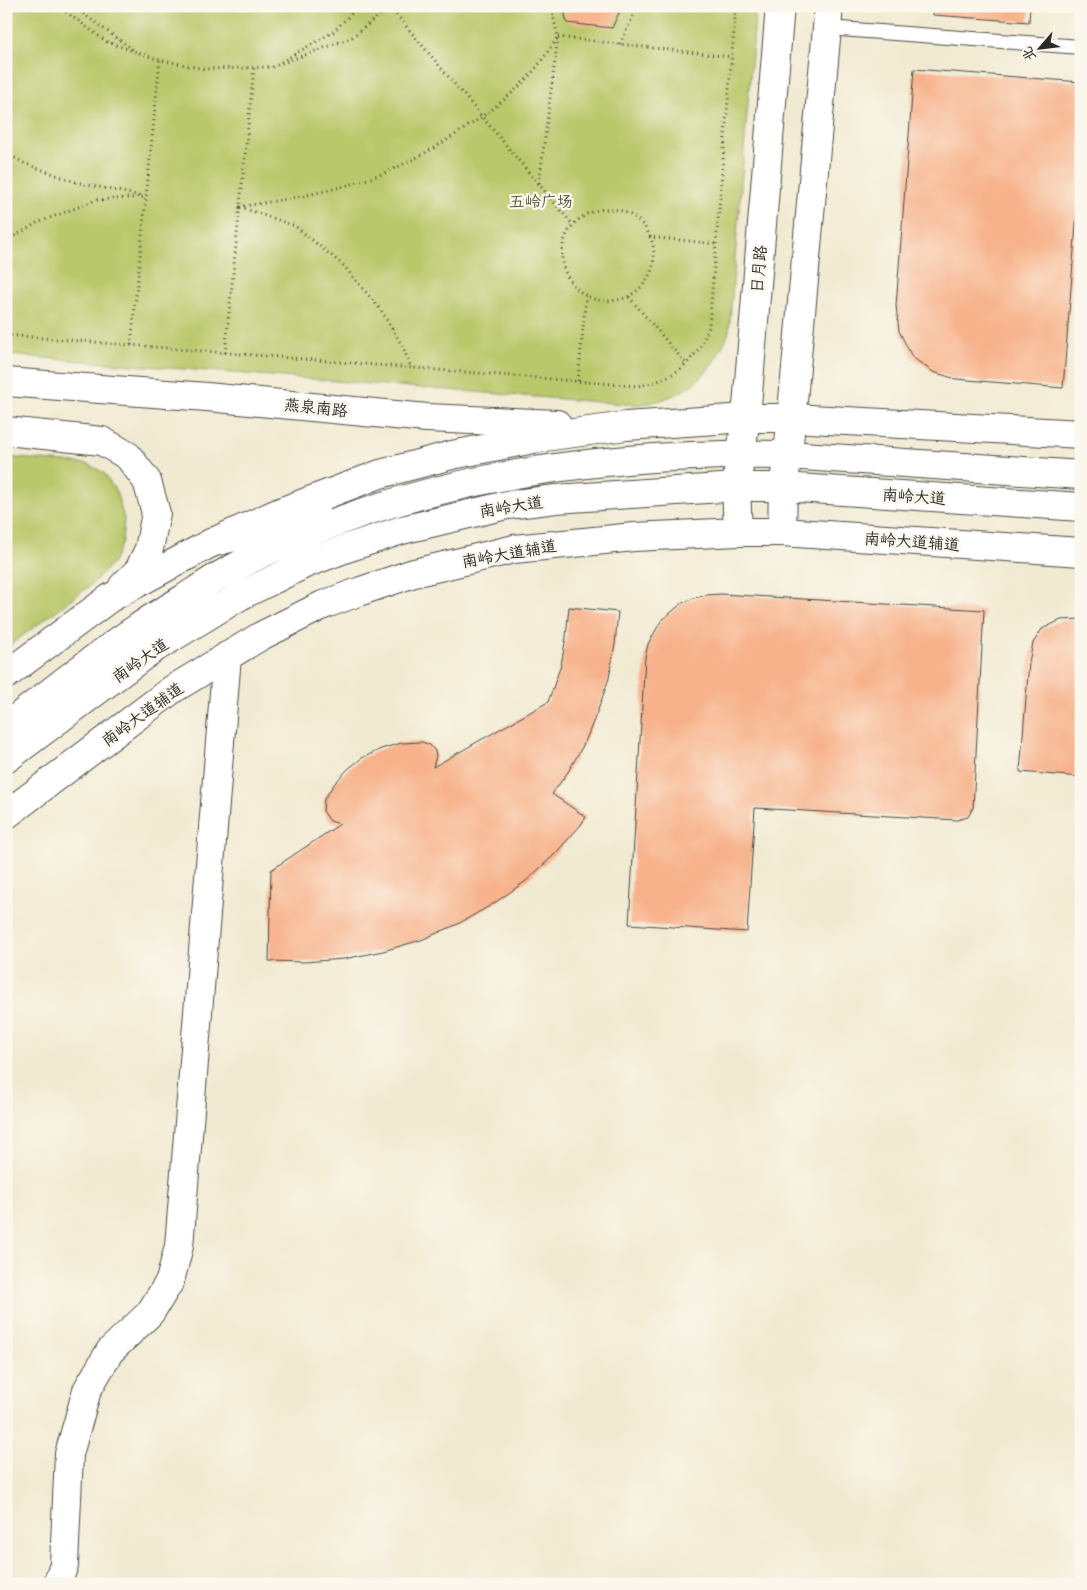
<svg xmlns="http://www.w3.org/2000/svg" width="1087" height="1590" font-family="Delius,'LXGW WenKai TC',sans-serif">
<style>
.green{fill:#b9c86b;stroke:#727a4b}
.building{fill:#f7b28b}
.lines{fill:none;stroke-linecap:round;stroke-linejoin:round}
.service-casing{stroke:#494844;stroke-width:16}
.minor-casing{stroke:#494844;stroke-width:30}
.secondary-casing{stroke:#494844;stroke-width:30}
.primary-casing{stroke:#494844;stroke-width:30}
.trunk-casing{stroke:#494844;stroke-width:30}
.path{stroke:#494844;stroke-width:3;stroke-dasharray:1 4;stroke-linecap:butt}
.service{stroke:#fff;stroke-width:14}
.minor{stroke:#fff;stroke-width:28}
.secondary{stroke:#fff;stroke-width:28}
.primary{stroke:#fff;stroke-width:28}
.trunk{stroke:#fff;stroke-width:28}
.labels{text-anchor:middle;stroke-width:4.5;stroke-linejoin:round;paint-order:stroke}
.park-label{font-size:16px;fill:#565a3e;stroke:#fbf7ec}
.street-label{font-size:16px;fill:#2b2b2b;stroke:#fbf7ec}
</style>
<rect width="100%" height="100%" fill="#fbf7ec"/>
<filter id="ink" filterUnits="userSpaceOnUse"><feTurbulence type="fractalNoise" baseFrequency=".02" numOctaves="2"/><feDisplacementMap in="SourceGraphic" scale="10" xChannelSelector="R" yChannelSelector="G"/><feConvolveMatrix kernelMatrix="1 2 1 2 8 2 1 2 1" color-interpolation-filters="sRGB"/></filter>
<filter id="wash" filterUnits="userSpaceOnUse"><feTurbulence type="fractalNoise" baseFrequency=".0096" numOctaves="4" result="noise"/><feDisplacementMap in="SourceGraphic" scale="20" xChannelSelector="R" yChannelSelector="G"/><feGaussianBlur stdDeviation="1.12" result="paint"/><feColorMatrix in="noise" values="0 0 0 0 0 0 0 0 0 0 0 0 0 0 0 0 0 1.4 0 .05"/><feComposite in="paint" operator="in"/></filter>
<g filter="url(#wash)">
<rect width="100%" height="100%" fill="#f1ead2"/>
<path class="green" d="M6,6H756L729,332C711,377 686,398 637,405L6,355Z
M6,457L88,464L104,473L116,491L124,519L122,542L113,563L91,585L6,648Z"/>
<g id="blocks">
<path class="building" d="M563,6H622L612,28L567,23Z
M933,6H1030L1029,22L933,15Z
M914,69L1081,82V162L1063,388L956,379L933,372L912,357L899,331L896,306Z
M721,594L984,610L973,808L968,817L957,820L755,808L747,932L629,924L645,657L648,644L661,621L682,603L694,598L707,595Z
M569,607L618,612L615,644L609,678L598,710L585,742L568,772L552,794L586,817L580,826L554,855L526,881L493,904L458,924L421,940L383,951L344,959L304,962L269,961L271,870L340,824L330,821L323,811L324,799L335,783L348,769L362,758L381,749L401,743L422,742L430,745L435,751L436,756L433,767L548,702L561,665L566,637Z
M1081,619V777L1020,772L1029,662L1033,643L1042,629L1061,620Z"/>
</g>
</g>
<g filter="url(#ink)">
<use href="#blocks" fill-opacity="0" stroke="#494844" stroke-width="1"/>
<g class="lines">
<g class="service-casing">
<path id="service" d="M827,28L1081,47"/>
</g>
<g class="minor-casing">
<path id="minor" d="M57,1584L64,1565L69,1454L87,1390L110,1351L150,1313L170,1281L179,1246L227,656"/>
</g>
<g class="secondary-casing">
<path id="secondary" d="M738,532L736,487L746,418L780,6
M782,532L783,487L788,455L829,6"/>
</g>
<g class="primary-casing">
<path id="primary" d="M6,382L207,397L427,418L557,424
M6,431L102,441L128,456L147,481L156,513L149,549L139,570L123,586
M6,675L110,598L211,543L280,512L380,474L452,455L544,437L626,426L746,418H792L1081,434
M6,815L173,689L261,636L323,605L361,591L414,573L514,549L634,537L738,532H782L1081,552"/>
</g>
<g class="trunk-casing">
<path id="trunk" d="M211,543L318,516
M6,726C49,694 91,659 136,629C151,618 167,609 183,599C197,590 211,580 226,572C399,478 594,452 788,455L1081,475
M6,759L150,651L240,596L305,564L347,548L402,530L507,505L556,499L736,487H783L1081,507"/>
</g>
<path class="path" d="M58,6L107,42L160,60L205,69L272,67L351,38L391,6
M77,6L82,13L135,51
M390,7L573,225
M558,37L732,57
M620,44L638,6
M281,62L333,32L359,6
M6,153L24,163L75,182L141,196
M539,183L558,37L551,6
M239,207C288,199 338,191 384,173C415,160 445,142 473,123C496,107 518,90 536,68C544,58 551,47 558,37
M240,207L295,226L343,265L381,310L403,347L411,368
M562 255a46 46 0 1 1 92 0a46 46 0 1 1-92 0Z
M649,237L717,244
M6,241L37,223L96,200L146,197
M629,297L687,365
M6,335L637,386C673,381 697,361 709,327L736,6
M131,345L160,60
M225,353L254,67
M578,381L586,296"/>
<use href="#service" class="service"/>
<use href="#minor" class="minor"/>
<use href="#secondary" class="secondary"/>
<use href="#primary" class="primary"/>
<use href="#trunk" class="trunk"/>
</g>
</g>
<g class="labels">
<g class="park-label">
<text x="541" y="207">五岭广场</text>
</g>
<g class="street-label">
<text transform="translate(758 269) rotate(-85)" y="6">日月路</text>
<text transform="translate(316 407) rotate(6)" y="6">燕泉南路</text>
<text transform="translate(914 496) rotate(4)" y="6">南岭大道</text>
<text transform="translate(511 506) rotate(-9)" y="6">南岭大道</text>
<text transform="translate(912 541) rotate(4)" y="6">南岭大道辅道</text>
<text transform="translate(509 553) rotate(-10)" y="6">南岭大道辅道</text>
<text transform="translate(140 660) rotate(-35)" y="6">南岭大道</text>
<text transform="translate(142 714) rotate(-36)" y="6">南岭大道辅道</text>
</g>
</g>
<rect width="1087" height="1590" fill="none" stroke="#fbf7ec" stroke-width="25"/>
<g transform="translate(1040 48) rotate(242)" stroke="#fbf7ec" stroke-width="4" paint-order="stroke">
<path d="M0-4L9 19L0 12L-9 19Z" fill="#2b2b2b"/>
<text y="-8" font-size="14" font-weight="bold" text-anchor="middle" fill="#2b2b2b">北</text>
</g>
</svg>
